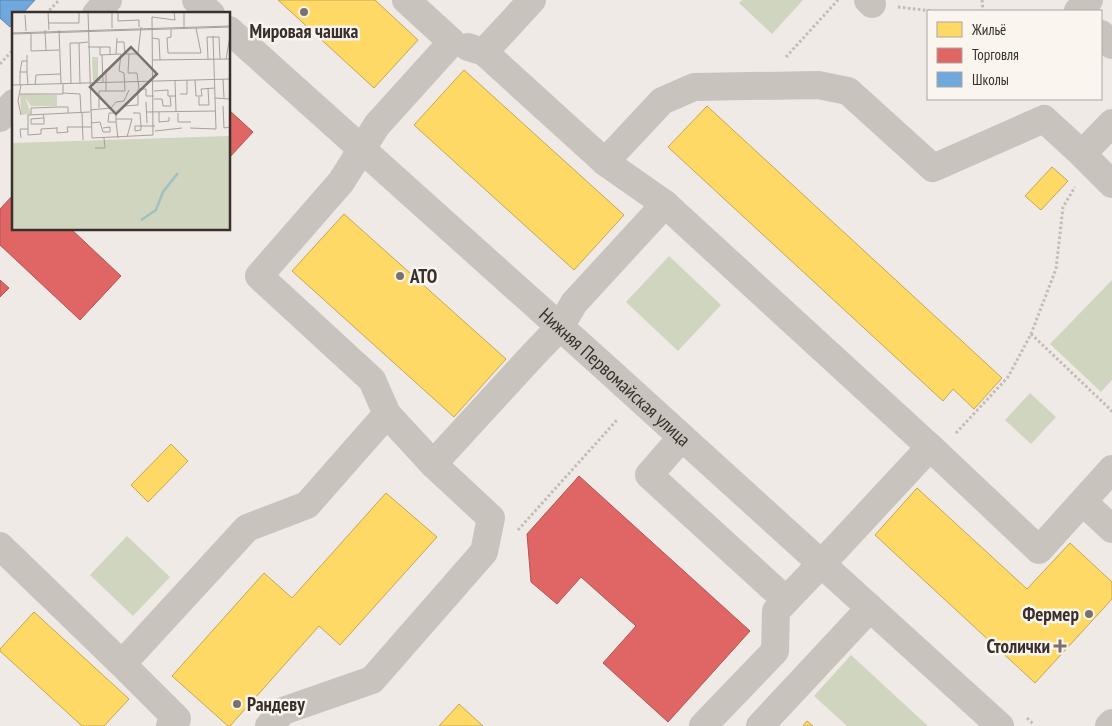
<svg xmlns="http://www.w3.org/2000/svg" width="1112" height="726" font-family="'PT Sans Narrow',sans-serif">
<style>
.green{fill:#d0d5c0}
.homes{fill:#ffd966;stroke:#c4a654}
.shops{fill:#e06666;stroke:#ae5654}
.schools{fill:#6fa8dc;stroke:#5f84a7}
.lines{fill:none;stroke-linecap:round;stroke-linejoin:round}
.path{stroke:#c2bbb6;stroke-width:3;stroke-dasharray:2.5 2.5;stroke-linecap:butt}
.minor{stroke:#c9c3be;stroke-width:28}
.poi-dot{fill:#79716c;stroke:#faf5ee;stroke-width:2}
.labels{text-anchor:middle;stroke-width:5;stroke-linejoin:round;paint-order:stroke}
.poi-label{font-size:19px;font-weight:bold;fill:#3a302b;stroke:#faf5ee;text-anchor:start}
.street-label{font-size:19px;fill:#3a302b;stroke:#faf5ee}
.inset-river{fill:none;stroke:#a1c0c0;stroke-width:2.5}
.inset-road{fill:none;stroke:#a7a09b;stroke-width:1}
.view{fill:#79716c;fill-opacity:0.15;stroke:#79716c;stroke-width:2.5}
.inset-edge{fill:none;stroke:#3a302b;stroke-width:2.5}
</style>
<rect width="100%" height="100%" fill="#efeae5"/>
<path class="green" d="M742,0H803L772,34L739,3Z
M669,256L721,305L678,351L626,302Z
M1112,280V380L1101,392L1050,344Z
M1030,393L1056,417L1031,444L1005,420Z
M127,536L170,577L133,616L90,575Z
M851,655L928,726H847L814,696Z"/>
<path class="homes" d="M278,0H375L418,40L374,88Z
M464,70L624,215L574,270L414,125Z
M707,106L1002,378L974,409L953,389L943,401L668,147Z
M1052,167L1068,181L1041,210L1025,196Z
M344,214L506,359L454,417L292,271Z
M171,444L188,461L148,502L131,485Z
M917,488L1027,589L1070,543L1112,582V599L1035,683L875,535Z
M386,493L437,537L340,645L319,626L230,726H228L172,676L264,573L292,598Z
M34,612L129,699L104,726H82L0,651V649Z
M459,704L483,726H439Z
M807,721L813,726H803Z"/>
<path class="shops" d="M229,110L253,132L229,158Z
M14,194V229H71L121,276L80,320L0,245V209Z
M0,280L9,288L0,297Z
M579,476L750,631L668,722L603,663L636,626L581,577L557,604L531,582L527,534Z"/>
<path class="schools" d="M0,0H35L22,14H14V23L10,27L0,18Z"/>
<g class="lines">
<path class="path" d="M982,0L983,11
M898,7L932,11
M46,14L59,0
M786,57L838,0
M0,64L14,49
M1031,334L1111,410L1112,414
M956,433L1008,377L1031,334L1056,269L1063,207L1075,187
M518,530L617,420
M1027,718L1034,725"/>
<g class="minor">
<path d="M196,0L211,14"/>
<path d="M868,0L872,4"/>
<path d="M1078,11L1089,0"/>
<path d="M96,14L108,0"/>
<path id="s1" d="M229,30L608,370L1000,726"/>
<path d="M1101,34L1112,45"/>
<path d="M468,47L484,52L532,0"/>
<path d="M484,52L605,162L665,204"/>
<path d="M0,118L14,103"/>
<path d="M1112,123L1082,154L1112,184"/>
<path d="M605,162L662,101L694,87L818,85L848,91L933,168L1044,119L1082,154"/>
<path d="M387,414L433,464"/>
<path d="M682,437L649,475L786,600"/>
<path d="M1083,502L1112,529"/>
<path d="M0,546L122,664L177,719L170,726"/>
<path d="M122,664L247,528L307,505L387,414L372,380L259,276L341,182L377,125L452,42L406,0"/>
<path d="M269,726L283,711L372,680L484,552L491,518L433,464L533,355L560,327L574,303L665,204L930,447"/>
<path d="M703,726L775,651L776,611L839,545L930,447L1039,550L1112,469"/>
<path d="M760,726L870,608"/>
<path d="M1109,726L1112,723"/>
</g>
</g>
<g class="poi-dot">
<circle cx="304" cy="12" r="5"/>
<circle cx="400" cy="276" r="5"/>
<circle cx="1089" cy="614" r="5"/>
<path d="M1057.5 638.5h5v5h5v5h-5v5h-5v-5h-5v-5h5z"/>
<circle cx="237" cy="704" r="5"/>
</g>
<g class="labels">
<g class="poi-label">
<text x="304" y="38" text-anchor="middle">Мировая чашка</text>
<text x="410" y="283">АТО</text>
<text x="1079" y="621" text-anchor="end">Фермер</text>
<text x="1050" y="653" text-anchor="end">Столички</text>
<text x="247" y="711">Рандеву</text>
</g>
<g class="street-label">
<text dy="7" stroke="none"><textPath href="#s1" startOffset="519">Нижняя Первомайская улица</textPath></text>
</g>
</g>
<g transform="translate(12 12)">
<rect width="218" height="218" fill="#efeae5"/>
<path d="M80,45H86V66L90,69H81ZM8,82L45,83V94H19L13,85L19,102L9,103ZM217,124V217H0V131Z" fill="#d0d5c0"/>
<path class="inset-river" d="M129,208L144,198L151,180L166,161"/>
<path class="inset-road" d="M36,0L37,18M76,0L80,126L141,123M100,0V16M106,0V9L127,8V15M172,0V16M13,3L14,19M37,11H67V0M159,17V25L155,26L156,41H189L184,16M33,18L34,39M47,18L49,72M0,21L218,14M0,22L218,15M19,22V39L47,38M140,26L147,27L148,48M105,30H112L113,42H126L129,15M76,35H88V43L109,42M88,35H98V42M104,42L105,26M117,42L116,61H125L127,77H134V84H142M15,43V60M90,43L91,71M196,47L195,25H207L208,47M214,47L218,24M141,48L218,47M8,60L10,49H15M211,67L212,86M183,68L184,84H190L189,77L203,76M163,69L164,99M59,72L58,31H67M68,72L67,31L76,30M0,73L218,67M8,73V60H15L16,73M23,73L24,63L48,62M94,79H113L112,61L107,59L109,42M142,79L156,78V84H164M51,81L68,82L69,101M8,82H51V72M168,82H175V68M187,85V93H197L196,77M203,86L218,87M142,87H150L151,94H159L158,84M134,90L135,111M112,94L126,93V77M211,94L212,116L218,115M87,96V79H94V57M99,96L104,90L112,89L117,78M78,98L99,96M134,100L203,99M147,100V110L157,109V105M70,101L71,128M121,101H128L129,114H123V119L129,118V114H143M166,101V110H179M19,102V96L47,95H56V101M31,102L32,106V112H19V107L32,106M9,103L6,89L9,73M104,107H120L115,125M104,110V101H97L96,110H104L106,126M79,111L88,110L91,120H98V115L91,116M45,115V121L56,120L55,115H79M45,116L29,117V122L16,123V103L78,100M178,116L204,117L201,24M143,119L170,116M141,123L140,5L163,8L162,0M9,126L8,117H16M83,136H93L92,126"/>
<path class="view" d="M119,35L145,62L104,102L78,75Z"/>
<rect width="218" height="218" class="inset-edge"/>
</g>
<rect x="927" y="10" width="175" height="90" fill="#faf5ee" stroke="#ada6a0"/>
<rect x="937" y="22" width="25" height="15" fill="#ffd966" stroke="#ada6a0"/>
<text x="972" y="35" font-size="15" fill="#3a302b">Жильё</text>
<rect x="937" y="48" width="25" height="15" fill="#e06666" stroke="#ada6a0"/>
<text x="972" y="60" font-size="15" fill="#3a302b">Торговля</text>
<rect x="937" y="72" width="25" height="15" fill="#6fa8dc" stroke="#ada6a0"/>
<text x="972" y="85" font-size="15" fill="#3a302b">Школы</text>
</svg>
